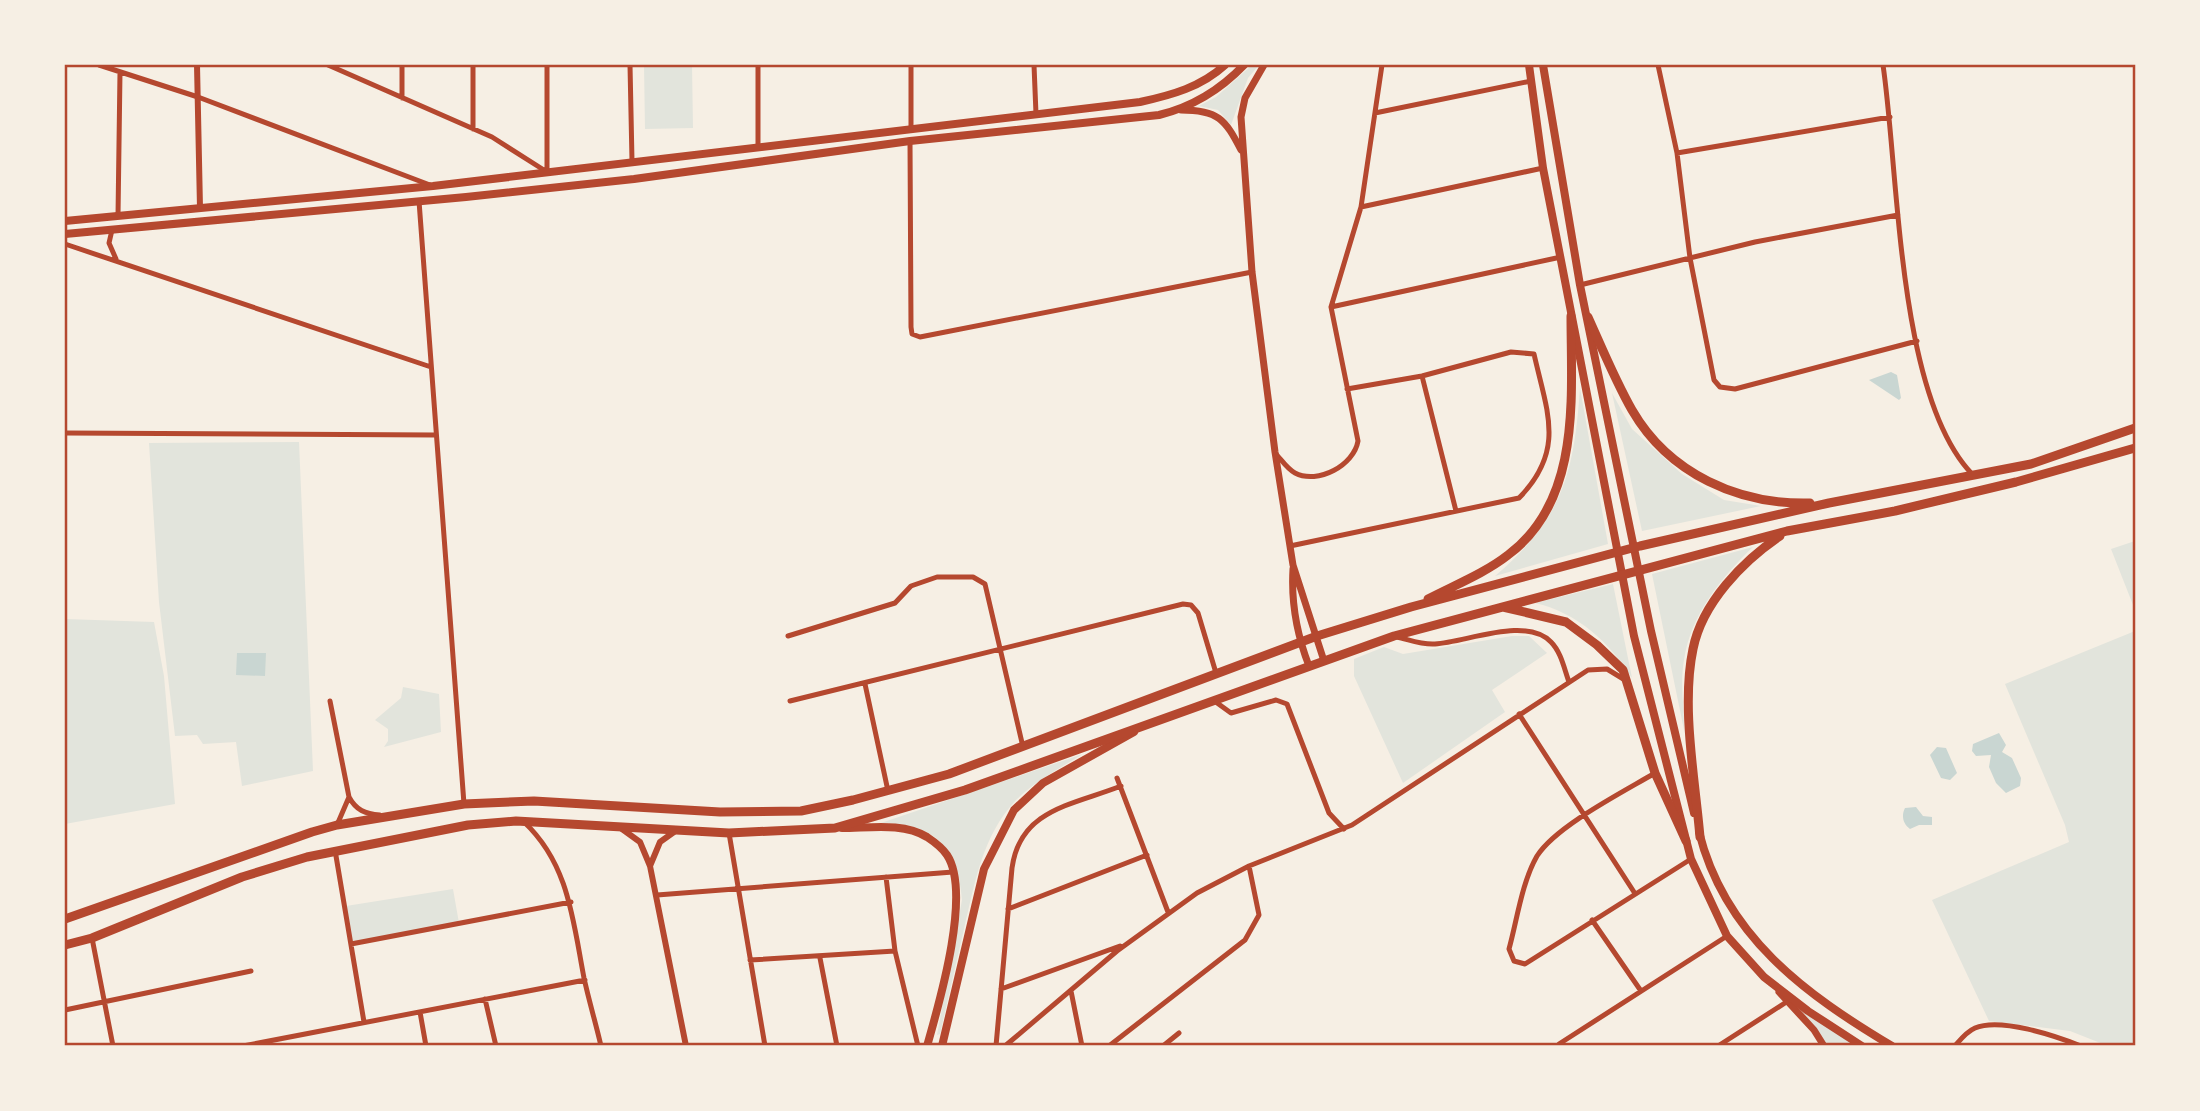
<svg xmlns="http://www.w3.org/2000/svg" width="2200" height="1111" font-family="'Archivo Narrow',sans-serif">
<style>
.green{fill:#e2e4dc}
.water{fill:#c9d6d2}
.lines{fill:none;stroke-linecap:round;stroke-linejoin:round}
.minor{stroke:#b5482f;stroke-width:5}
.tertiary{stroke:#b5482f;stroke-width:6}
.secondary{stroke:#b5482f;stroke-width:7}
.primary{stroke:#b5482f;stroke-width:8}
.trunk{stroke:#b5482f;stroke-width:9}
.neatline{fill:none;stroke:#b5482f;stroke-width:2.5}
</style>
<rect width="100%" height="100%" fill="#f6efe4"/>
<path class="green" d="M644,65H692L693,128L645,129Z
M1252,65H1259L1248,78L1231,125L1218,110L1199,106L1216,97Z
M1580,388L1608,544L1495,576C1563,518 1574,473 1580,388Z
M1612,393L1632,429L1682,474L1724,500L1761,506L1642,531Z
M299,442L313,771L242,786L236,742L203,744L197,735L175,736L159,602L149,443Z
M2135,541V610L2111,549Z
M1753,547C1721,578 1691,614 1684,660C1680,682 1684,708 1684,730L1652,574Z
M1613,584L1632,678C1609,642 1578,613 1535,603Z
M65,619L154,622L164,676L175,804L65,824Z
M2135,631V1046H2108L2070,1031L1989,1021L1932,900L2069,842L2065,825L2005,684Z
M1512,636H1529L1547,653L1492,690L1505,712L1403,783L1354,676V659L1384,647L1403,654Z
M403,687L439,694L441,732L384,747L388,741V729L375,720L401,698Z
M1083,754C1060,768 1035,781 1016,800C982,836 975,883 964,929C956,964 948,999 940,1034L937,1035L962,900C958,846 935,824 881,823Z
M453,889L459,923L351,944L346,906Z
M1788,1001L1861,1046H1824Z"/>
<path class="water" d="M1891,372L1897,375L1901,398L1899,400L1869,380Z
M237,653H266L265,676L236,675Z
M1999,733L2006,745L2002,752L2012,758L2021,778L2020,786L2006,793L1996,783L1989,767L1991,755L1976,756L1972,751L1973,744Z
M1937,747L1946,748L1957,773L1950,780L1941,778L1930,755Z
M1916,807L1923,816L1932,817V825H1919L1910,829C1903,824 1901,816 1905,808Z"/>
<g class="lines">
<path class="minor" d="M99,65L198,97L430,185
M328,65L492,137L547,172
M402,65V98
M547,65V172
M630,65L632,161
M758,65V146
M1034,65L1036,114
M1658,65L1677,153L1690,258L1714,380L1720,387L1735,389L1917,341
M1883,65C1899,173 1897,396 1972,474
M1375,113L1531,81
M911,127V65
M473,129V65
M910,141L911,327L912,334L920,337L1252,272
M1677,153L1890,117
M419,201L464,804
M1361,207L1543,168
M118,216L120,72
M112,230L109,243L116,259
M65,244L431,367
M1580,285L1755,242L1898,215
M1331,307L1561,257
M1422,376L1456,511
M65,433L435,435
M1275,453C1281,459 1287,469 1295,473C1318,485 1354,465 1358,441L1331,307L1361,207L1382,65
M1290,546L1519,498C1566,450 1547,412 1534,354L1511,352L1422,376L1347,389
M788,636L895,603L911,586L937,577H973L985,584L1023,747
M1397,637C1410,640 1422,645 1435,644C1467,642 1526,616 1551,642C1561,652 1564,668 1569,682
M865,684L888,791
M1213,700L1231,713L1276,700L1287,704L1329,813L1344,829
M330,701L349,797C356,810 365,814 380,815
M790,701L1183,604L1191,605L1198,613L1216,673
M1519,714L1634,892
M1655,773C1623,792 1556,826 1537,856C1522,882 1517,920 1509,949L1514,961L1525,964L1691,859
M1117,778L1168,912
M524,822C569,864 573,921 584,978C589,1001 596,1024 601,1046
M337,825L349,797
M729,833L765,1046
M335,850L364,1022
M886,877L895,951L918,1046
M657,895L953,872
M1008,909L1147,855
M1592,920L1641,991
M92,938L113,1046
M351,944L571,902
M820,958L837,1046
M750,960L895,951
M1001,989L1120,946
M1071,991L1082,1046
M485,999L496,1046
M65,1010L251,971
M420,1012L426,1046
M1559,1044L1727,936
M243,1046L585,980
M996,1046L1012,868C1020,809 1073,805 1121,786
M1005,1046L1117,951L1197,893L1249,866L1352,825L1588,670L1607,669L1625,680
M1109,1046L1245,940L1259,915L1249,866
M1163,1046L1179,1033
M1718,1046L1788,1001
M1955,1046C1961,1039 1966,1032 1975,1028C2000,1017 2056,1036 2081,1046"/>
<path class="tertiary" d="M197,65L200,208
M622,829L640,842L650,866L686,1046
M650,866L660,842L674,832"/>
<path class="secondary" d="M1264,65L1245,98L1241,117L1252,272L1275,452L1293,565L1324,661
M1181,110C1218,110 1225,119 1241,150
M1293,569C1291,602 1297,635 1309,666
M1779,992L1814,1030L1824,1046"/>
<path class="primary" d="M1529,65L1543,168L1634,636L1691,859L1727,936L1764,977L1808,1011L1862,1046
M1543,65L1580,285L1651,631L1694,813
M65,221L433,186L1140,102C1172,95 1201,87 1225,65
M65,234L466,197L634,179L910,141L1159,115C1192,107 1221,89 1244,65
M842,828C869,828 903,822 927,837C933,841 943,849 947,855C972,893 939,1004 927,1046
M1699,832C1725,936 1805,994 1892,1046
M942,1046L984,869L1014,810L1043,783L1134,732"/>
<path class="trunk" d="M1588,317C1602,348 1615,380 1632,410C1669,474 1739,505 1810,503
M1428,599C1455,585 1485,573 1508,555C1582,500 1571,396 1571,316
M1503,607L1566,622L1597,645L1623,670L1655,773L1686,841
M1700,837C1695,779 1681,706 1693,649C1702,603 1743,561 1780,536
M65,919L312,832L337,825L464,804L534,801L720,812L801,811L853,800L949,774L1317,636L1411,607L1640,546L1829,503L2031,464L2135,428
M65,945L92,938L242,877L307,857L468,825L516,821L729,833L835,828L965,790L1394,636L1787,531L1895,511L2016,482L2135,448"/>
</g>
<rect width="2200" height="1111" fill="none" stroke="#f6efe4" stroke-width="133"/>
<rect x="66" y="66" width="2068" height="978" class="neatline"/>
</svg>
